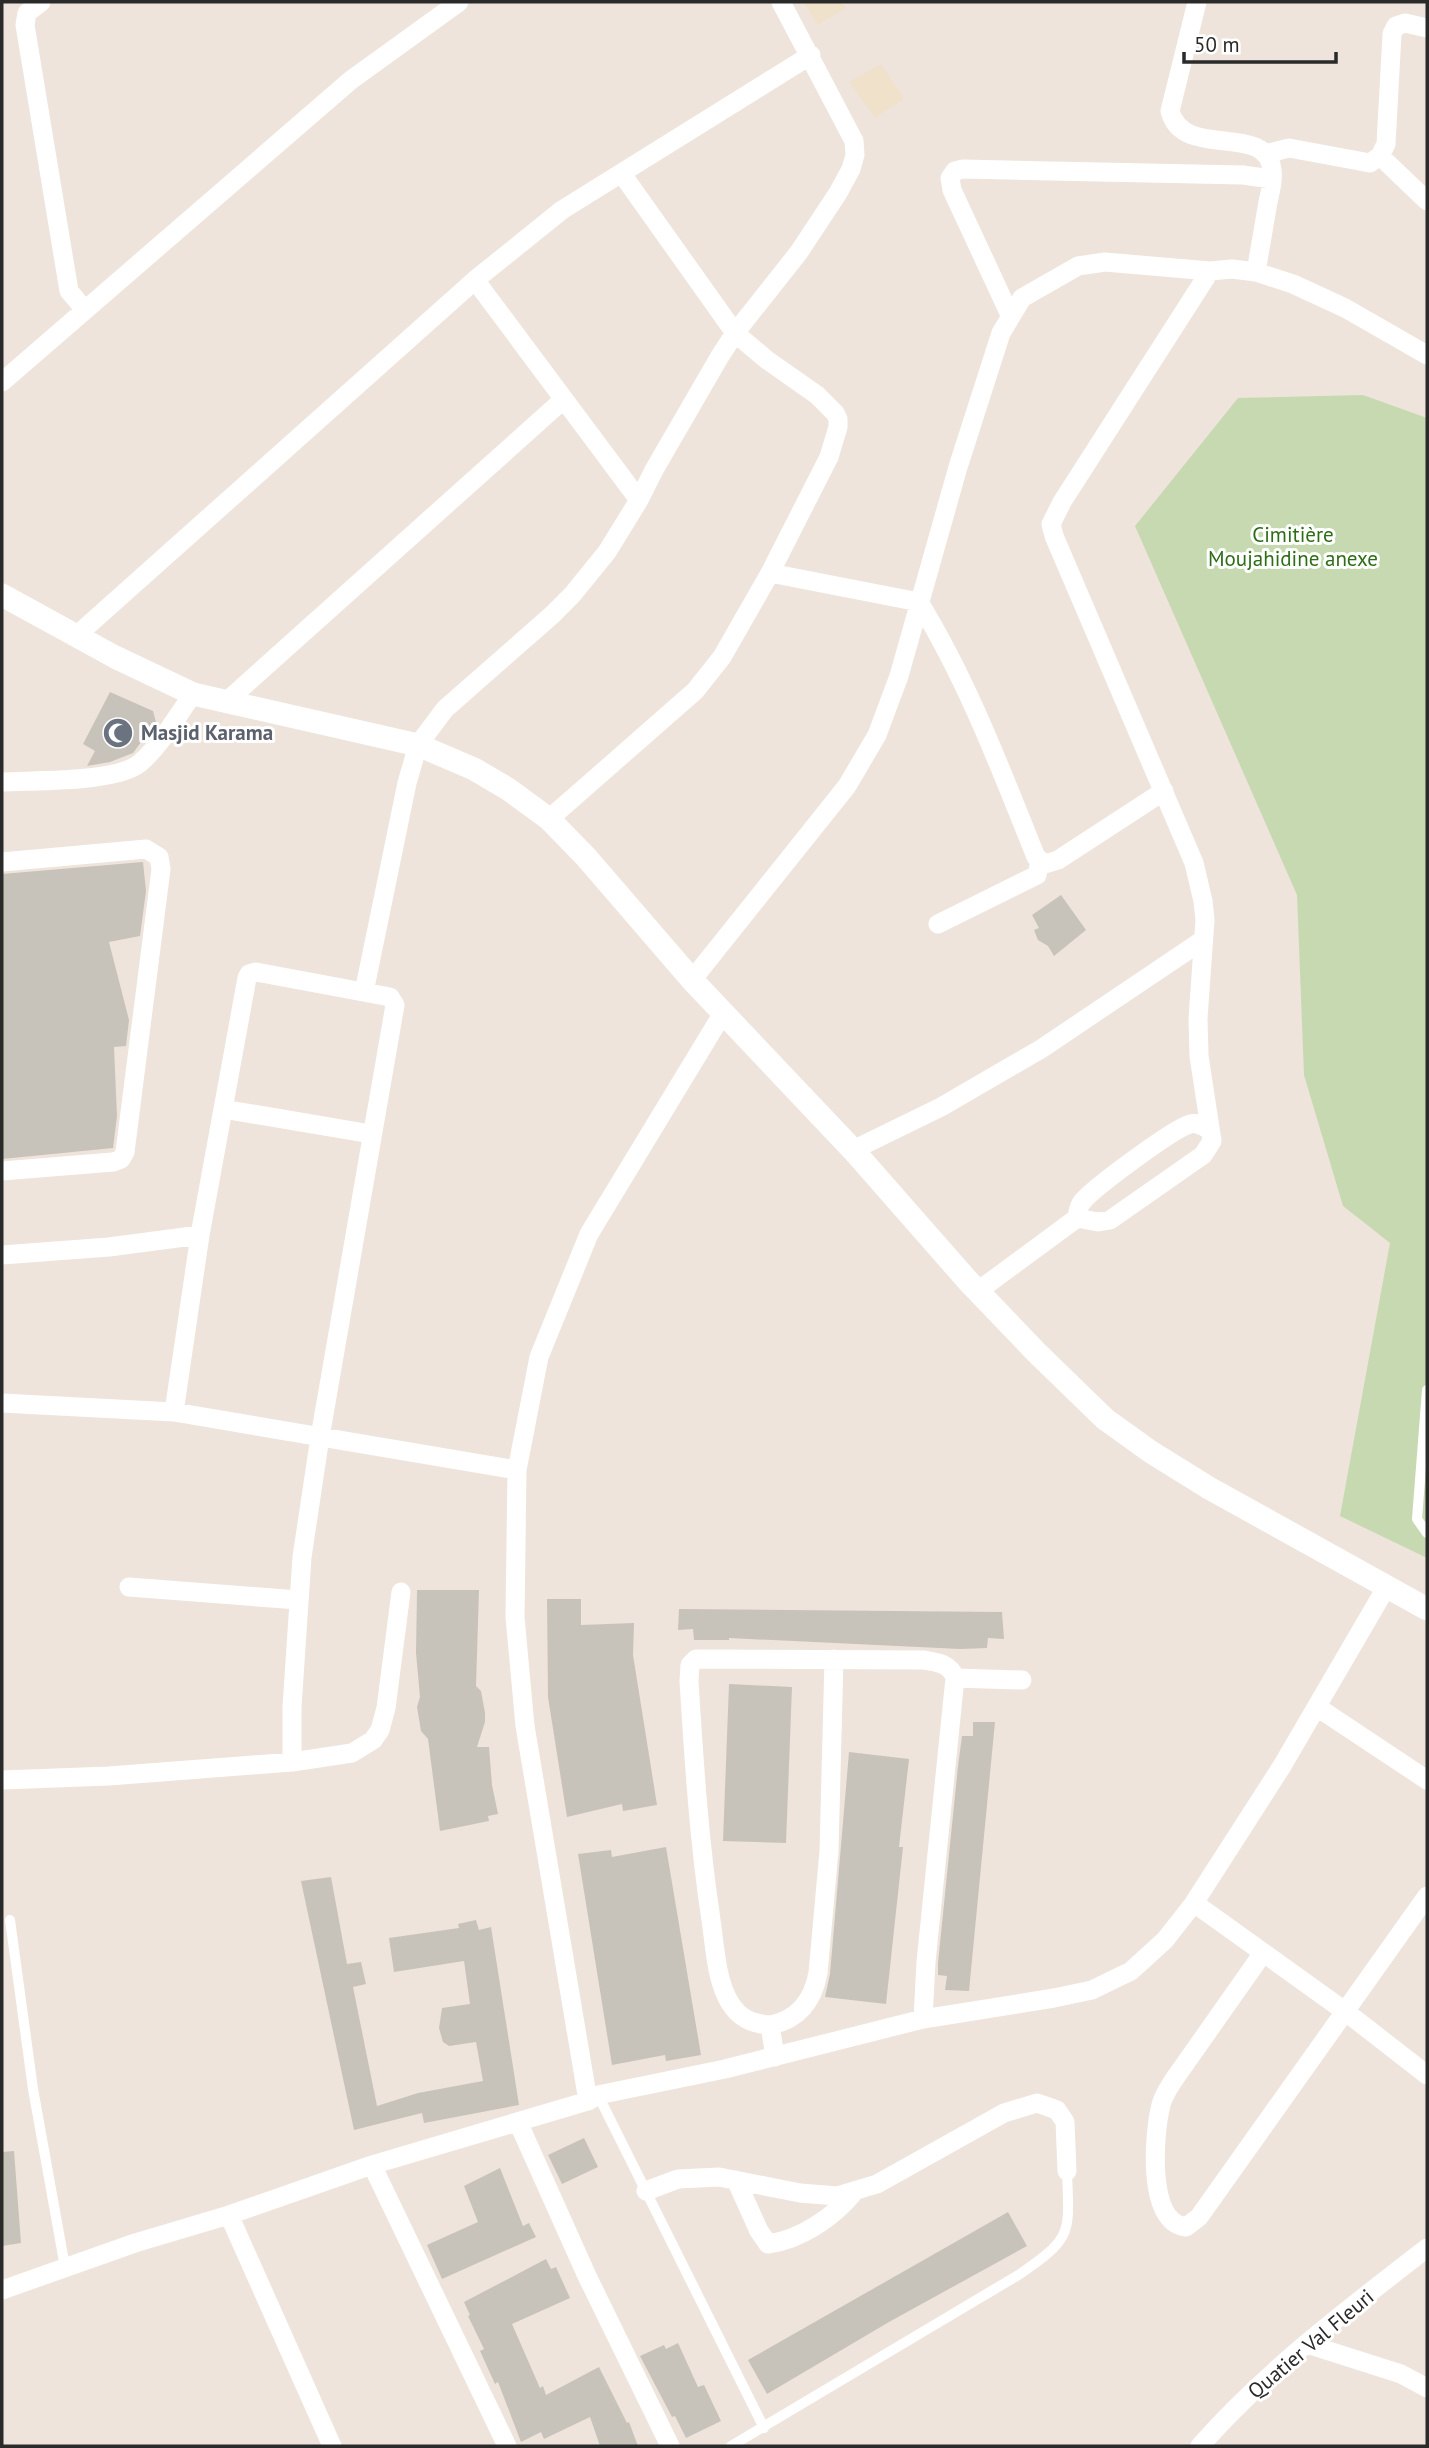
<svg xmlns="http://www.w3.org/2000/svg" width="1429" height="2448" font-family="'PT Sans',sans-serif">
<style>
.education{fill:#f0e1ca}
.cemetery{fill:#c7d9b1}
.building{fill:#c8c3ba}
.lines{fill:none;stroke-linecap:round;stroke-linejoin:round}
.service{stroke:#fff;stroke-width:10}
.minor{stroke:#fff;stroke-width:19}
.tertiary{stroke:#fff;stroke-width:23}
.labels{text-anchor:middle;stroke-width:6;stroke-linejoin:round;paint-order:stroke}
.park-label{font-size:21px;fill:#2d6d15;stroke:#fff}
.worship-label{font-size:21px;font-weight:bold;fill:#5b616d;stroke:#fff;text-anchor:start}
.street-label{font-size:21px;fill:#2a2a2a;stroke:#fff}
</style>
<rect width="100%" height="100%" fill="#eee4db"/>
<path class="education" d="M803,2H842L846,8L818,25Z
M881,64L904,99L875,118L849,82Z"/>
<path class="cemetery" d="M1363,395L1427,418V1558L1340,1516L1390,1243L1343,1206L1304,1075L1297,895L1135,526L1238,398Z"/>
<path class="building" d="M110,692L153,711L156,722L133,753L110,762L87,766L95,751L83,744Z
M143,862L146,891L140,936L109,942L129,1020L126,1046L114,1047L117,1116L113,1148L2,1159V874Z
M1061,895L1086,930L1054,956L1048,946L1038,940L1034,930L1039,928L1032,915Z
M417,1590H479L476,1686L481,1691L485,1713V1722L477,1747H489L492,1785L498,1814L488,1816L489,1821L440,1831L428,1739L421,1731L417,1707L420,1697L416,1653Z
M547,1599H581V1625L634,1623L633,1655L657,1805L623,1811L622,1804L567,1817L548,1697Z
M679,1609L1002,1612L1004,1639L988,1638L987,1648L960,1649L729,1638V1640H694L693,1629L678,1630Z
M729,1684L792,1687L786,1843L723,1841Z
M973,1722H995L969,1991L945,1990L947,1976L938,1975V1963L958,1766L962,1736H973Z
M849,1752L909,1759L899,1847H903L886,2004L825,1997L830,1974Z
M666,1847L701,2055L666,2061L665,2055L612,2065L578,1854L611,1850L612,1857Z
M331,1877L347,1964L361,1962L366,1984L353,1987L377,2106L418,2093L483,2081L476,2042L449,2046L443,2042L439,2028L442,2008L470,2004L464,1961L394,1972L389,1938L459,1928L458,1924L476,1920L479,1930L491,1927L519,2105L424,2123L422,2113L354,2130L301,1881Z
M584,2138L598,2167L562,2184L548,2155Z
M14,2151L21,2243L2,2246V2152Z
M500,2168L523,2226L529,2223L536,2237L442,2279L427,2245L478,2222L464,2186Z
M1008,2212L1027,2246L889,2322L767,2394L748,2360Z
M546,2259L551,2269L556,2267L570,2298L512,2324L540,2388L543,2386L546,2395L599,2367L627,2423L629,2422L638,2446H600L590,2417L544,2439L541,2432L521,2442L498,2382L495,2384L480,2351L484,2349L468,2316L470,2315L464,2302Z
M678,2343L698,2387L704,2385L721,2421L686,2438L675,2416L672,2417L640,2356L664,2345L666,2349Z"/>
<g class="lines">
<path class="service" d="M1427,1390L1417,1519L1427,1533
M10,1920L33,2089L65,2267
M598,2095L764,2428
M731,2446L1020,2274C1074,2237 1069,2233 1067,2171"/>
<path class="minor" d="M41,2L27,13L25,25L69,291L85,310
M1197,2L1170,111C1183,161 1267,121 1272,170C1274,180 1270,192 1268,202C1264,225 1260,249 1256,272
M1265,154L1289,148L1370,163L1380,156L1386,144L1392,34L1396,26L1405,23L1427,28
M1380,156L1427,201
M475,280L639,500
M1010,315L952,190L950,178L955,171L963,169L1243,175L1272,179
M2,382L351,80L459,2
M770,573L919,602C968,682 1001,770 1036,857L1045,864L1058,860L1164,791
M76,636L475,280L562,210L811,55
M227,701L564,399
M2,782C35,780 116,783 140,763C161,745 177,716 193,694
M549,819L695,691L722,657L770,573L829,457L838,427V419L835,413L817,395L767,360L735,333L622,174
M2,862L146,849L159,857L161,869L125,1152L121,1159L113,1162L2,1171
M938,924L1037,875L1040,861
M692,980L847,786L877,735L899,676L958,467L1001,333L1022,298L1078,266L1105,262L1210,271L1232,269L1256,272L1293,284L1345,308L1427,355
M364,992L407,783L418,745L445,709L552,615L572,595L607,552L639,500L654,470L720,356L735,333L799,252L838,193L851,169L855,155L854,141L781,2
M223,1109L371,1134
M853,1150L941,1107L1041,1049L1203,940
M1077,1218C1078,1212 1078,1207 1082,1202C1093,1188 1173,1129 1190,1124C1197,1122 1204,1127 1210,1130
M2,1255L109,1247L200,1235
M978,1291L1077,1218L1098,1222L1110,1220L1203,1155L1212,1141L1199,1056L1198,1018L1205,920L1203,901L1194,863L1054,536L1051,524L1062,502L1210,271
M2,1403L174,1412L517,1470
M174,1412L200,1235L247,978L249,974L256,972L390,997L395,1005L320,1437L302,1557L292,1707V1762
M129,1587L298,1600
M955,1678L1022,1680
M1317,1707L1427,1780
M2,1780L109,1776L292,1762L352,1753L373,1740L380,1730L386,1708L401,1592
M1194,1903L1346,2012L1427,2075
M1263,1953L1173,2081C1168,2089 1163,2096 1161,2105C1154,2132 1146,2223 1186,2227L1199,2217L1427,1896
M770,2025C798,2020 813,2001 818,1973L829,1851L834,1659
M775,2057L770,2025C753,2024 740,2019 730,2003C716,1980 715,1947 711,1920C699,1841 694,1761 689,1681L690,1665L696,1659L924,1660C937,1662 951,1664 955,1678L926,1962L923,2019
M588,2101L525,1726L515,1617L517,1470L539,1357L589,1234L723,1013
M518,2122L587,2276L670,2446
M372,2165L507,2446
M736,2180L759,2231L768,2244C800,2240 834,2217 854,2192
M646,2191L678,2179L719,2177L800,2193L837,2196L877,2184L1004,2113L1037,2103L1057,2110L1065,2122L1067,2171
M229,2215L332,2446
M2,2290L135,2243L229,2215L372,2165L588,2101L598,2095L725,2069L923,2019L1054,1998L1092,1990L1131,1971L1165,1940L1194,1903L1282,1766L1387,1586
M1307,2344L1401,2374L1427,2388
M1200,2446C1266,2371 1348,2309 1427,2248"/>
<path class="tertiary" d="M2,595L115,657L193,694L418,745L474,769L508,789L549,819L586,857L692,980L853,1150L968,1281L1036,1352L1105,1419L1151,1452L1209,1488L1427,1609"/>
</g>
<defs>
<g id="mosque-disc" transform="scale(1.575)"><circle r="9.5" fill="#6b7280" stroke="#fff"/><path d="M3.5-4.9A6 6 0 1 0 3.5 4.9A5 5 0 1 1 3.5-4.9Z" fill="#fff"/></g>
</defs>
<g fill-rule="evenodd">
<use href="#mosque-disc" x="118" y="733"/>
</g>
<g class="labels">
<g class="park-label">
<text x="1293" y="542">Cimitière<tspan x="1293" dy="24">Moujahidine anexe</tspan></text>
</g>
<g class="worship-label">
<text x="141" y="740">Masjid Karama</text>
</g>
<g class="street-label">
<text transform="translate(1311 2344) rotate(-40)" y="7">Quatier Val Fleuri</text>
</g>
</g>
<rect width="1429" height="2448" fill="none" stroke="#2a2a2a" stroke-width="7"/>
<path d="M1184 52v10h152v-10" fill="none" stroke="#2a2a2a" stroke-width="3.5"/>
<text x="1194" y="52" font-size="21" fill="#2a2a2a" stroke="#ffffff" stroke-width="5" paint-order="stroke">50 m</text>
</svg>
